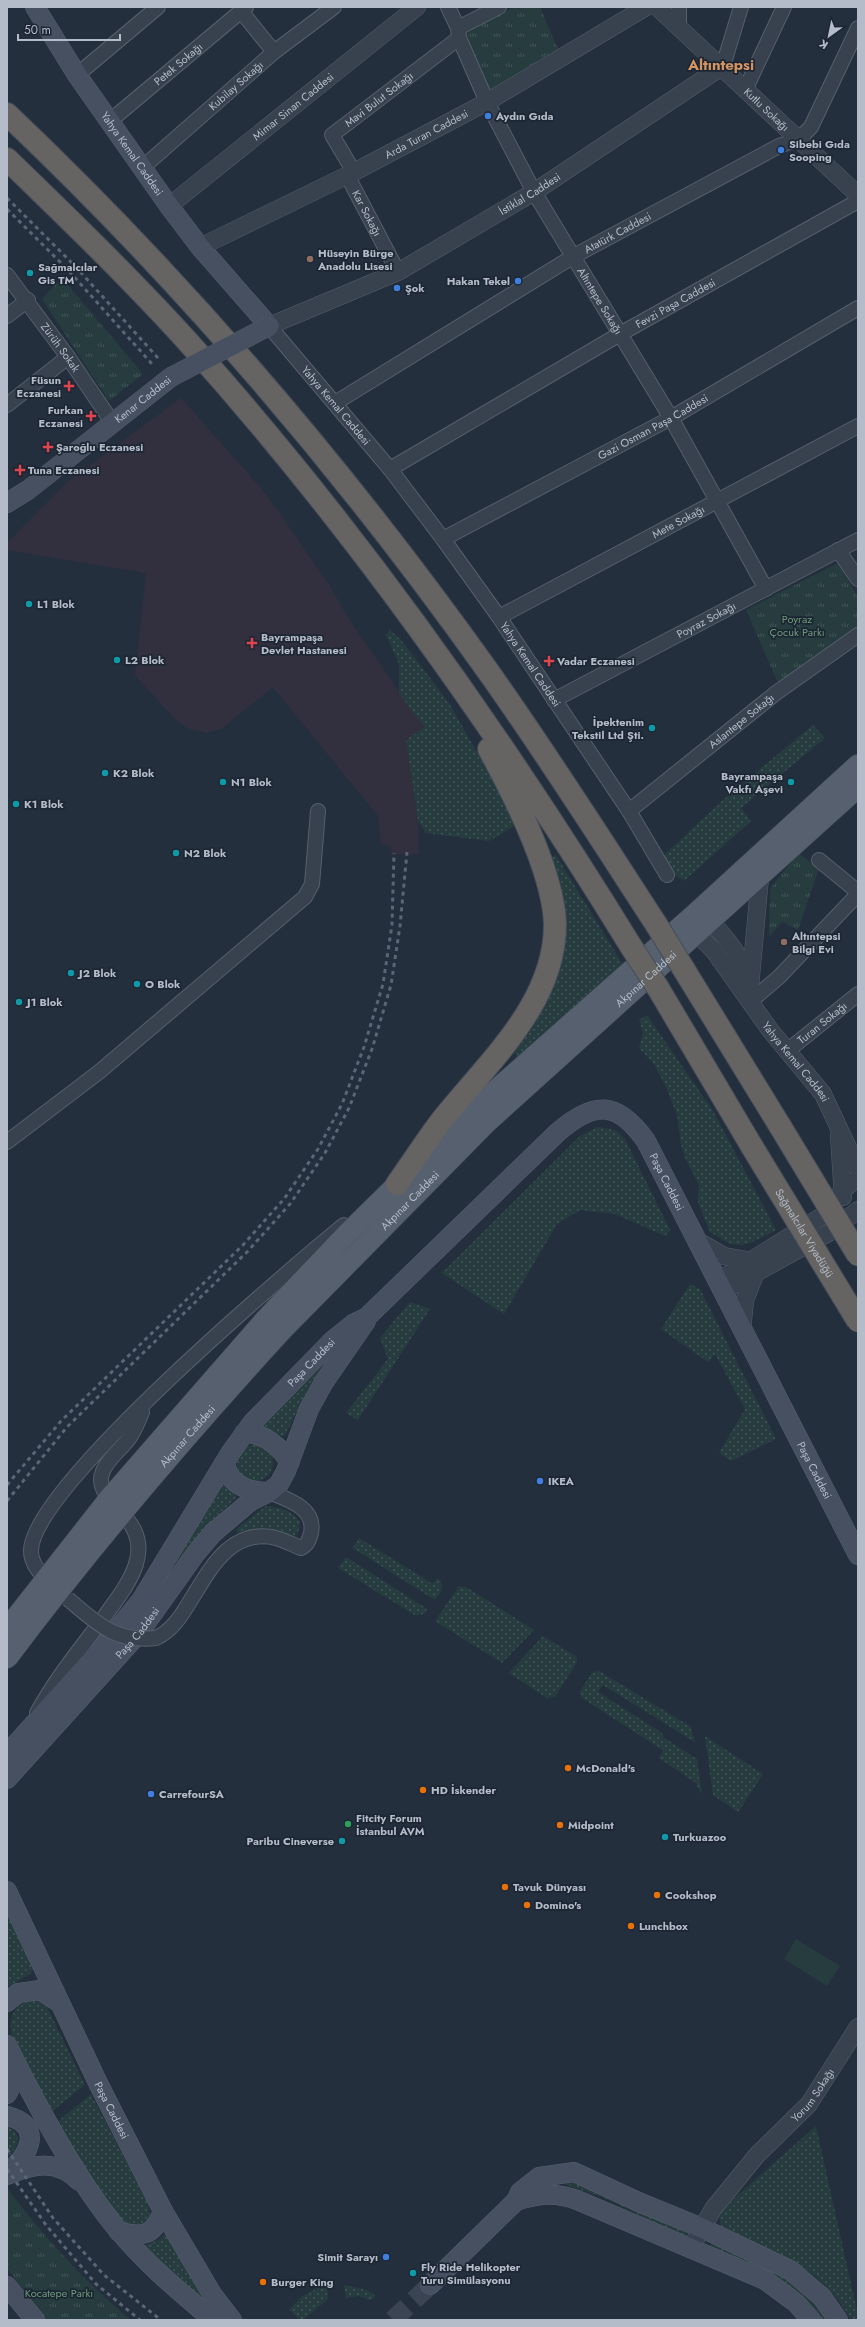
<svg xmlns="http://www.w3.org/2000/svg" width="865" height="2327" font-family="Jost,sans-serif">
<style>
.medical{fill:#32303f}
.grass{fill:url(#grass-dots)}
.park{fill:url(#park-tufts)}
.pitch{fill:#263c3f}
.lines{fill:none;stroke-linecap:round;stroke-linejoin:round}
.secondary-tunnel{stroke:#3a4453;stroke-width:19;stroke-dasharray:19 10;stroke-linecap:butt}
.minor-casing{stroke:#565f6c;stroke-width:16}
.tertiary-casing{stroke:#565f6c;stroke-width:18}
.secondary-casing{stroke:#565f6c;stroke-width:20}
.primary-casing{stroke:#414a57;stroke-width:22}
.trunk-casing{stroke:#434c59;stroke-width:24}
.minor{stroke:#38414e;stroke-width:14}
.tertiary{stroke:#38414e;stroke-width:17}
.secondary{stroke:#465061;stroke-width:19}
.primary{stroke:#56606e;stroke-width:21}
.trunk{stroke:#656462;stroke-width:22}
.rail{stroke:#5a6575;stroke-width:3;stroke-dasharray:4 4;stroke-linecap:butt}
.minor-bridge-casing{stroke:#565f6c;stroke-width:16;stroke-linecap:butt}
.secondary-bridge-casing{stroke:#565f6c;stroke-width:20;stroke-linecap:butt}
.primary-bridge-casing{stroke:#414a57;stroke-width:22;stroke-linecap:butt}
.trunk-bridge-casing{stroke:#434c59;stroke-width:24;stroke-linecap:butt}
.minor-bridge{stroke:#38414e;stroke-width:14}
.secondary-bridge{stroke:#465061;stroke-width:19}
.primary-bridge{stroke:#56606e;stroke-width:21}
.trunk-bridge{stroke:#656462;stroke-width:22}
.shop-dot{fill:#3f7fe0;stroke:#1d2633;stroke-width:1.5}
.education-dot{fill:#8d6e63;stroke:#1d2633;stroke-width:1.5}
.culture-dot{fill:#0f9aa8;stroke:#1d2633;stroke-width:1.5}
.health-dot{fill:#e0444e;stroke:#1d2633;stroke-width:1.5}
.food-dot{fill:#e8710a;stroke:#1d2633;stroke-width:1.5}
.leisure-dot{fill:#2e9e5b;stroke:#1d2633;stroke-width:1.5}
.labels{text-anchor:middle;stroke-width:3.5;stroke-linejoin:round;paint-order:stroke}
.street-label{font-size:11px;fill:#b4bcc9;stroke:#1d2633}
.poi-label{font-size:11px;font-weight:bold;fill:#b4bcc9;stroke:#1d2633;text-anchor:start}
.park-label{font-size:11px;fill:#6b9a76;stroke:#1d2633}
.district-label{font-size:15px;font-weight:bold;fill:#d59563;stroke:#1d2633}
</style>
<defs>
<pattern id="grass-dots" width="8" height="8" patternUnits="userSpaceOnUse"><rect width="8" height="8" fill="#263c3f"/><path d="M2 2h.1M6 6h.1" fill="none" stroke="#435659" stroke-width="1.8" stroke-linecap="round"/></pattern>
<pattern id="park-tufts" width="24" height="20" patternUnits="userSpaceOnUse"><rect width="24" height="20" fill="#263c3f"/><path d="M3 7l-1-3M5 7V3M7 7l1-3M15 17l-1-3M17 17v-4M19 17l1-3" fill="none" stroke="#435659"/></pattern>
</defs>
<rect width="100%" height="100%" fill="#242f3e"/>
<path class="medical" d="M181,398L259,486L283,518L329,585L350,621L424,727L406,740L418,821L419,854L392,855L391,847L381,844L378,816L273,687L221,729L207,733L189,729L177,721L135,675L146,573L7,550V543L67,482Z"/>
<path class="grass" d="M390,630L401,640L449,703L514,818L513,827L489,841L426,833L418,821L406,740L424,727L399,693V664L386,635Z
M813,725L825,738L741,808L751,821L684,881L667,870L664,855L722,801Z
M556,855L623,965L518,1059L514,1052C537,1019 565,979 566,936C567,917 554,878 549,858Z
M647,1015L713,1111L776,1230L751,1243L742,1245L730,1244L710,1232L698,1202L699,1185L685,1158L681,1144L677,1115L667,1089L654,1064L639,1048L643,1033L639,1020Z
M598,1127L615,1130L625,1139L670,1230L665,1236L615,1214L580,1210L557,1224L504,1314L442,1273L580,1136Z
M690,1284L700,1289L776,1439L731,1461L719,1453L745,1409L715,1354L708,1362L661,1329Z
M410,1302L430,1309L358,1420L346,1413L388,1359L380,1338Z
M336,1351L309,1389L284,1437L259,1425Z
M237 1463a18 18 0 1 1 36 0a18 18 0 1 1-36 0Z
M222,1482L237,1497L214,1519L178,1562L175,1561Z
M266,1506C280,1507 292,1511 300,1522L298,1534L292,1537C273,1528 258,1528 238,1533L236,1529Z
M359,1538L433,1584L437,1578L441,1581L442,1590L435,1600L353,1548Z
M346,1557L427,1609L425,1614L415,1615L338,1568Z
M459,1586L466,1587L534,1630L502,1663L435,1621Z
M543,1636L577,1657V1662L555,1697L547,1698L509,1673Z
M599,1671L691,1727L695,1742L603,1685L598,1692L662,1733L663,1737L697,1759L702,1795L696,1783L659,1758L663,1750L582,1698L580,1691L592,1673Z
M705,1736L763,1774L738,1812L713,1795Z
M7,1913L35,1967L30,1974L7,1987Z
M27,2000L40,2002L47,2007L85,2085L51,2112C41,2093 13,2050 11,2030C9,2017 15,2006 27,2000Z
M91,2094L149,2205L150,2216L140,2225C135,2225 129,2224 125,2222C107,2211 70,2143 57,2122Z
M7,2126C24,2134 19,2147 7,2158Z
M816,2126L858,2315V2320H851C814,2255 775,2261 721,2226L719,2217L722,2209Z
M553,2180L577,2181L687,2232L685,2237L602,2197Z
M167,2232L208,2306L143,2246L158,2240Z
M712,2241L798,2285L831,2320H820L710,2247Z
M323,2285H327L328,2299L304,2319H299L289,2310L301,2297Z
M344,2285L367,2290L375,2295L374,2298L369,2300L359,2296L346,2298Z"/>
<path class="park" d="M515,7H540L558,49L489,91L463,32Z
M62,278L143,374L109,401L42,299Z
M838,563L858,597V631L778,683L746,610Z
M798,853L819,868L798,930L782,922L769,937L770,889Z
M8,2189C44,2237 84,2281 131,2320H46L7,2268Z"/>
<path class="pitch" d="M796,1939L840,1966L827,1986L784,1959Z"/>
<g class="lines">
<path class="secondary-tunnel" d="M393,2320L430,2285"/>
<g class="minor-casing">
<g id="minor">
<path id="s1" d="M448,7L458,28L459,38L487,102L534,192L671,418L766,589"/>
<path d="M679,7V26"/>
<path d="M241,11L274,52"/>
<path d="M458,28L499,7"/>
<path d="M723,66L741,7"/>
<path d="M77,75L158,7"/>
<path d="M746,88L784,7"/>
<path id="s2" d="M110,121L246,7"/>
<path id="s3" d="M142,168L274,52L334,7"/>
<path id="s4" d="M354,172L332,135L459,38"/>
<path id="s5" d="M347,175L398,272"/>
<path id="s6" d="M7,275L68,357L112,422"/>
<path d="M7,316L28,300"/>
<path id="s7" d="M269,326L390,469L443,539L499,617L629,811L667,875"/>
<path id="s8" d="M335,403L574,256L779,146L799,139L811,127L858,28"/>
<path d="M7,405L68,357"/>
<path id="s9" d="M390,469L620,334L858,201"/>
<path id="s10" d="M443,539L671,418L858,308"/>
<path d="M838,550L858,579"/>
<path id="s11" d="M499,617L858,426"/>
<path id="s12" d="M554,700L858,540"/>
<path id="s13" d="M629,811L776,693L858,635"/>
<path d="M819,860L858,892"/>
<path d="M751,1001L779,977L858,894"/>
<path id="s14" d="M787,1051L858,994"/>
<path d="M7,1142L99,1072L305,897L312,884L318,811"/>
<path d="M51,1584C42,1575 31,1565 31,1551C30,1489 289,1270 344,1225"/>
<path d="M156,1638C171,1631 180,1618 189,1603C209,1571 230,1527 276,1538C284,1540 293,1545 301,1548C308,1544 309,1540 311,1533C316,1508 289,1500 269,1492"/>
<path d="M37,1713C56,1678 81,1648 105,1616C116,1600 130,1583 136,1564C150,1519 101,1507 101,1479C102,1463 122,1449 130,1437C135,1429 139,1420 142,1412"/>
</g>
</g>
<g class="tertiary-casing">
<g id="tertiary">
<path id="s15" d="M657,7L858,195"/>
<path id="s16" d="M169,206L417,7"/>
<path id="s17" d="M200,247L354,172L487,102L646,7"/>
<path id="s18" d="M269,326L398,272L534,192L723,66"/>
<path d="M710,921C728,939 742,957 748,981"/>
<path id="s19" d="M697,934L714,951L770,1030L823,1094L858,1169"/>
<path d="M750,987L760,877"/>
<path d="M839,1136L843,1197"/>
<path d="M698,1241L724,1256L752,1261"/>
<path d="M718,1281L824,1215C834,1204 844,1183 858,1180"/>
<path d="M723,1291L830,1232L858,1210"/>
<path d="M742,1330L745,1300L755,1275"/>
<path id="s20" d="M690,2249L713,2209L757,2155L809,2104L858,2027"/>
</g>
</g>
<g class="secondary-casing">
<g id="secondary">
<path id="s21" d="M35,7L77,75L169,206L200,247L269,326"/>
<path id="s22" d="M7,503L28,490L171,377"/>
<path d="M244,1433C264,1433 279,1446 290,1462"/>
<path d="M225,1464C230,1486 249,1492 269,1492"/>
<path id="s23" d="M7,1754L106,1644L142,1599L231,1452L252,1423L333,1340L353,1324L367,1317L558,1132C594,1101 617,1100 646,1141L858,1555"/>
<path id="s24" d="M7,1779L139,1633L196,1553L213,1533L251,1501L269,1492L279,1484L286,1471L309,1409L324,1382L366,1321"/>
<path id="s25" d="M7,1891L98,2083L163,2211L212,2294L232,2320"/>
<path d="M7,2002L18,1993L40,1990L60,2003"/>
<path d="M7,2045C37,2106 75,2178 118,2230C146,2264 180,2292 213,2320"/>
<path d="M7,2094L13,2082L14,2059"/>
<path d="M7,2116C43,2124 31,2155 8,2172"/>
<path d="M7,2175C34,2164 57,2159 79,2181"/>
<path d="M516,2201C539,2194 555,2192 577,2200L765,2280L796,2303L811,2320"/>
<path d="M118,2231C142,2238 154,2236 163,2211"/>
<path d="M430,2285L516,2201L520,2192L539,2177L574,2172L641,2203L702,2228L790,2270L822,2297L838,2320"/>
<path d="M7,2286L35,2320"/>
</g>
</g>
<g class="primary-casing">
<g id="primary">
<path d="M266,1319L347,1234L470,1113L694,915L858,765"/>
<path id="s26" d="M282,1330L487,1122L858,787"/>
</g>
</g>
<g class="trunk-casing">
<path id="trunk" d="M7,114C184,282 343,468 485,667C545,751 600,838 656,924
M7,159C69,219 131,279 189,343C356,529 501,735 632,948
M683,968L780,1126
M658,988L751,1145
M397,1184C412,1163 426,1141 442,1120C488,1062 556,1003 555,923C553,872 513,793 489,749"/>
</g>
<use href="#minor" class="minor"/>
<use href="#tertiary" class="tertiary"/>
<use href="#secondary" class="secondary"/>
<use href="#primary" class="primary"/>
<use href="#trunk" class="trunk"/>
<path class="rail" d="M7,198L75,266L158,358
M7,209L69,271L152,364
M7,1485L61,1421L242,1246L284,1199L318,1149L342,1104L364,1047L383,984L392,925L394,853
M7,1501L67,1427L248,1251L290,1204L325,1153L349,1108L372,1049L391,985L400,926L407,852
M7,2149L53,2218L104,2275L161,2320
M7,2169L46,2225L96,2284L140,2320"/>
<g class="minor-bridge-casing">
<path id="minor-bridge" d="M68,1599C97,1623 115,1643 156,1638"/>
</g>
<g class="secondary-bridge-casing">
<path id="secondary-bridge" d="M171,377L269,326"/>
</g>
<g class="primary-bridge-casing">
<g id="primary-bridge">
<path d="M7,1629L109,1499L266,1319"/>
<path id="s27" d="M7,1658C93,1543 185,1436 282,1330"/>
</g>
</g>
<g class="trunk-bridge-casing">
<g id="trunk-bridge">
<path d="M656,924L683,968"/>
<path d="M632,948L658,988"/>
<path d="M780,1126L858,1255"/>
<path id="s28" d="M751,1145L858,1321"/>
</g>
</g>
<use href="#minor-bridge" class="minor-bridge"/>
<use href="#secondary-bridge" class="secondary-bridge"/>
<use href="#primary-bridge" class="primary-bridge"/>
<use href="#trunk-bridge" class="trunk-bridge"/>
</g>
<g class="shop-dot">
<circle cx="488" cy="116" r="4"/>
<circle cx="781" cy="150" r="4"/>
<circle cx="518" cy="281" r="4"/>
<circle cx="397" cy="288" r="4"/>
<circle cx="540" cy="1481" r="4"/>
<circle cx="151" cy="1794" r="4"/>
<circle cx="386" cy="2257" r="4"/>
</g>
<g class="education-dot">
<circle cx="310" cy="259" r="4"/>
<circle cx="784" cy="942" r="4"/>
</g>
<g class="culture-dot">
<circle cx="30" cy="273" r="4"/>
<circle cx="29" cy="604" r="4"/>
<circle cx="117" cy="660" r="4"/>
<circle cx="652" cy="728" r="4"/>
<circle cx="105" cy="773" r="4"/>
<circle cx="223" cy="782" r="4"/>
<circle cx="791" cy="782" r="4"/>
<circle cx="16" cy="804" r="4"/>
<circle cx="176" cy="853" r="4"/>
<circle cx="71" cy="973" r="4"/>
<circle cx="137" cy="984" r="4"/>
<circle cx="19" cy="1002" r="4"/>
<circle cx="665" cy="1837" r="4"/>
<circle cx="342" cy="1841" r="4"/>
<circle cx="413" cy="2273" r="4"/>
</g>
<g class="health-dot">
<path d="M67 380h4v4h4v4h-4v4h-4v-4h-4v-4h4z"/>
<path d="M89 410h4v4h4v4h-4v4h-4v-4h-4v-4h4z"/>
<path d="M46 441h4v4h4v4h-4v4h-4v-4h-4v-4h4z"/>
<path d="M18 464h4v4h4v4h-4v4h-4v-4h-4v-4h4z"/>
<path d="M250 637h4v4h4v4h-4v4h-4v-4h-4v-4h4z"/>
<path d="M547 655h4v4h4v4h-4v4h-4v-4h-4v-4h4z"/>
</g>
<g class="food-dot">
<circle cx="568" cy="1768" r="4"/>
<circle cx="423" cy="1790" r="4"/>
<circle cx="560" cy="1825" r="4"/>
<circle cx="505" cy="1887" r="4"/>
<circle cx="657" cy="1895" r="4"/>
<circle cx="527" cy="1905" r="4"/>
<circle cx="631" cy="1926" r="4"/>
<circle cx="263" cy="2282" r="4"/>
</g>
<circle class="leisure-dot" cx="348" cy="1824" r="4"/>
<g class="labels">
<g class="street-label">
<text dy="4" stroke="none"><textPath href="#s2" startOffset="89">Petek Sokağı</textPath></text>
<text dy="4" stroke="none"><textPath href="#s3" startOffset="125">Kubilay Sokağı</textPath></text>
<text dy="4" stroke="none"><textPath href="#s4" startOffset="102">Mavi Bulut Sokağı</textPath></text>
<text dy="4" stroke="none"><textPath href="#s16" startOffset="159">Mimar Sinan Caddesi</textPath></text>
<text dy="4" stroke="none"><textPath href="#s15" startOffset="150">Kutlu Sokağı</textPath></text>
<text dy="4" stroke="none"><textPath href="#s17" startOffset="253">Arda Turan Caddesi</textPath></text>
<text dy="4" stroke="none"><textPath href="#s21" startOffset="176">Yahya Kemal Caddesi</textPath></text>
<text dy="4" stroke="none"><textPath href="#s18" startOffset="293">İstiklal Caddesi</textPath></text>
<text dy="4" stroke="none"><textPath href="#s5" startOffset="43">Kar Sokağı</textPath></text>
<text dy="4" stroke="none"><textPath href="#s8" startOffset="330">Atatürk Caddesi</textPath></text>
<text dy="4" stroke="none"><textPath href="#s1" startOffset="332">Altıntepe Sokağı</textPath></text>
<text dy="4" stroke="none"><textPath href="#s9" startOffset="330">Fevzi Paşa Caddesi</textPath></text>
<text dy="4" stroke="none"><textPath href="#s6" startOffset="90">Zürüh Sokak</textPath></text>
<text dy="4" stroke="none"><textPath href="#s22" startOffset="171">Kenar Caddesi</textPath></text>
<text dy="4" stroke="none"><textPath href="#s7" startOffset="104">Yahya Kemal Caddesi</textPath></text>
<text dy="4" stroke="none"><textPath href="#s10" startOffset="238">Gazi Osman Paşa Caddesi</textPath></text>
<text dy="4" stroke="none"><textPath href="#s11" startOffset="203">Mete Sokağı</textPath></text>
<text dy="4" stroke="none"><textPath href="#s12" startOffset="172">Poyraz Sokağı</textPath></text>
<text dy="4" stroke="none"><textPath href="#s7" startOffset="428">Yahya Kemal Caddesi</textPath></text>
<text dy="4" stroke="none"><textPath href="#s13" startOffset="144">Aslantepe Sokağı</textPath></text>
<text dy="4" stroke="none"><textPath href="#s26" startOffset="506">Akpınar Caddesi</textPath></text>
<text dy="4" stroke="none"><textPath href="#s14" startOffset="45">Turan Sokağı</textPath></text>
<text dy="4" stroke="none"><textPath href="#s19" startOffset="162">Yahya Kemal Caddesi</textPath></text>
<text dy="4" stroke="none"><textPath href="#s23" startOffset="989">Paşa Caddesi</textPath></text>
<text dy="4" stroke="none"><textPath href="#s26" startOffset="182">Akpınar Caddesi</textPath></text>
<text dy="4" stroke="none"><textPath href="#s28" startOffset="103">Sağmalcılar Viyadüğü</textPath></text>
<text dy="4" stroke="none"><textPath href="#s23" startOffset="498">Paşa Caddesi</textPath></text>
<text dy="4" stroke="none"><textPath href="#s27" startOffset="286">Akpınar Caddesi</textPath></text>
<text dy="4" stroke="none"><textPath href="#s23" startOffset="1313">Paşa Caddesi</textPath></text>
<text dy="4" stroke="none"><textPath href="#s24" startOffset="196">Paşa Caddesi</textPath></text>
<text dy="4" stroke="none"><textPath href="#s20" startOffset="198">Yorum Sokağı</textPath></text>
<text dy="4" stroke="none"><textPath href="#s25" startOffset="243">Paşa Caddesi</textPath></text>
</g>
<g class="poi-label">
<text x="496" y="120">Aydın Gıda</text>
<text x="789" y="148">Sibebi Gıda<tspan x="789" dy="13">Sooping</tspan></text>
<text x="318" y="257">Hüseyin Bürge<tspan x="318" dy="13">Anadolu Lisesi</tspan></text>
<text x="38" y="271">Sağmalcılar<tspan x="38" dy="13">Gis TM</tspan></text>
<text x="510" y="285" text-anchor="end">Hakan Tekel</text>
<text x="405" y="292">Şok</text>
<text x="61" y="384" text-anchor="end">Füsun<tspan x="61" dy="13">Eczanesi</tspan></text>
<text x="83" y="414" text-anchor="end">Furkan<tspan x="83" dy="13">Eczanesi</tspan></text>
<text x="56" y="451">Şaroğlu Eczanesi</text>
<text x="28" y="474">Tuna Eczanesi</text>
<text x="37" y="608">L1 Blok</text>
<text x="261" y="641">Bayrampaşa<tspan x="261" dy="13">Devlet Hastanesi</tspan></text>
<text x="125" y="664">L2 Blok</text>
<text x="557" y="665">Vadar Eczanesi</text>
<text x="644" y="726" text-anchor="end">İpektenim<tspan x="644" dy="13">Tekstil Ltd Şti.</tspan></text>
<text x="113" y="777">K2 Blok</text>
<text x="783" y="780" text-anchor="end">Bayrampaşa<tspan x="783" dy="13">Vakfı Aşevi</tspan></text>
<text x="231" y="786">N1 Blok</text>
<text x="24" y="808">K1 Blok</text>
<text x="184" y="857">N2 Blok</text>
<text x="792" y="940">Altıntepsi<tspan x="792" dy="13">Bilgi Evi</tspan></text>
<text x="79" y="977">J2 Blok</text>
<text x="145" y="988">O Blok</text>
<text x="27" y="1006">J1 Blok</text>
<text x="548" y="1485">IKEA</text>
<text x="576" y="1772">McDonald's</text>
<text x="431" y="1794">HD İskender</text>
<text x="159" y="1798">CarrefourSA</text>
<text x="356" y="1822">Fitcity Forum<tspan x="356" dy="13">İstanbul AVM</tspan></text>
<text x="568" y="1829">Midpoint</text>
<text x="673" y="1841">Turkuazoo</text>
<text x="334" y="1845" text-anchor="end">Paribu Cineverse</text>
<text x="513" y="1891">Tavuk Dünyası</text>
<text x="665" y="1899">Cookshop</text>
<text x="535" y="1909">Domino's</text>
<text x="639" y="1930">Lunchbox</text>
<text x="378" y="2261" text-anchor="end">Simit Sarayı</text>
<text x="421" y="2271">Fly Ride Helikopter<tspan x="421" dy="13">Turu Simülasyonu</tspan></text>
<text x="271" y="2286">Burger King</text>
</g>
<g class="park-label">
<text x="797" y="623">Poyraz<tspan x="797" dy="13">Çocuk Parkı</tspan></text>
<text x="59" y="2297">Kocatepe Parkı</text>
</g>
<g class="district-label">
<text x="721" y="70">Altıntepsi</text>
</g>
</g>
<rect width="865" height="2327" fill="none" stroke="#b4bcc9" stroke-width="16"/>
<g transform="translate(829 36) rotate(213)" stroke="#1d2633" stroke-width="3" paint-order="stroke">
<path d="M0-3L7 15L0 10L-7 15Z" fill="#b4bcc9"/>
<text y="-6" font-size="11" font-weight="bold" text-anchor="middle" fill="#b4bcc9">K</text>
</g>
<path d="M18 34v6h102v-6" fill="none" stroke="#b4bcc9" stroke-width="2"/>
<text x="24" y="34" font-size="12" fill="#b4bcc9" stroke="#1d2633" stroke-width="3" paint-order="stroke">50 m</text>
</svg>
